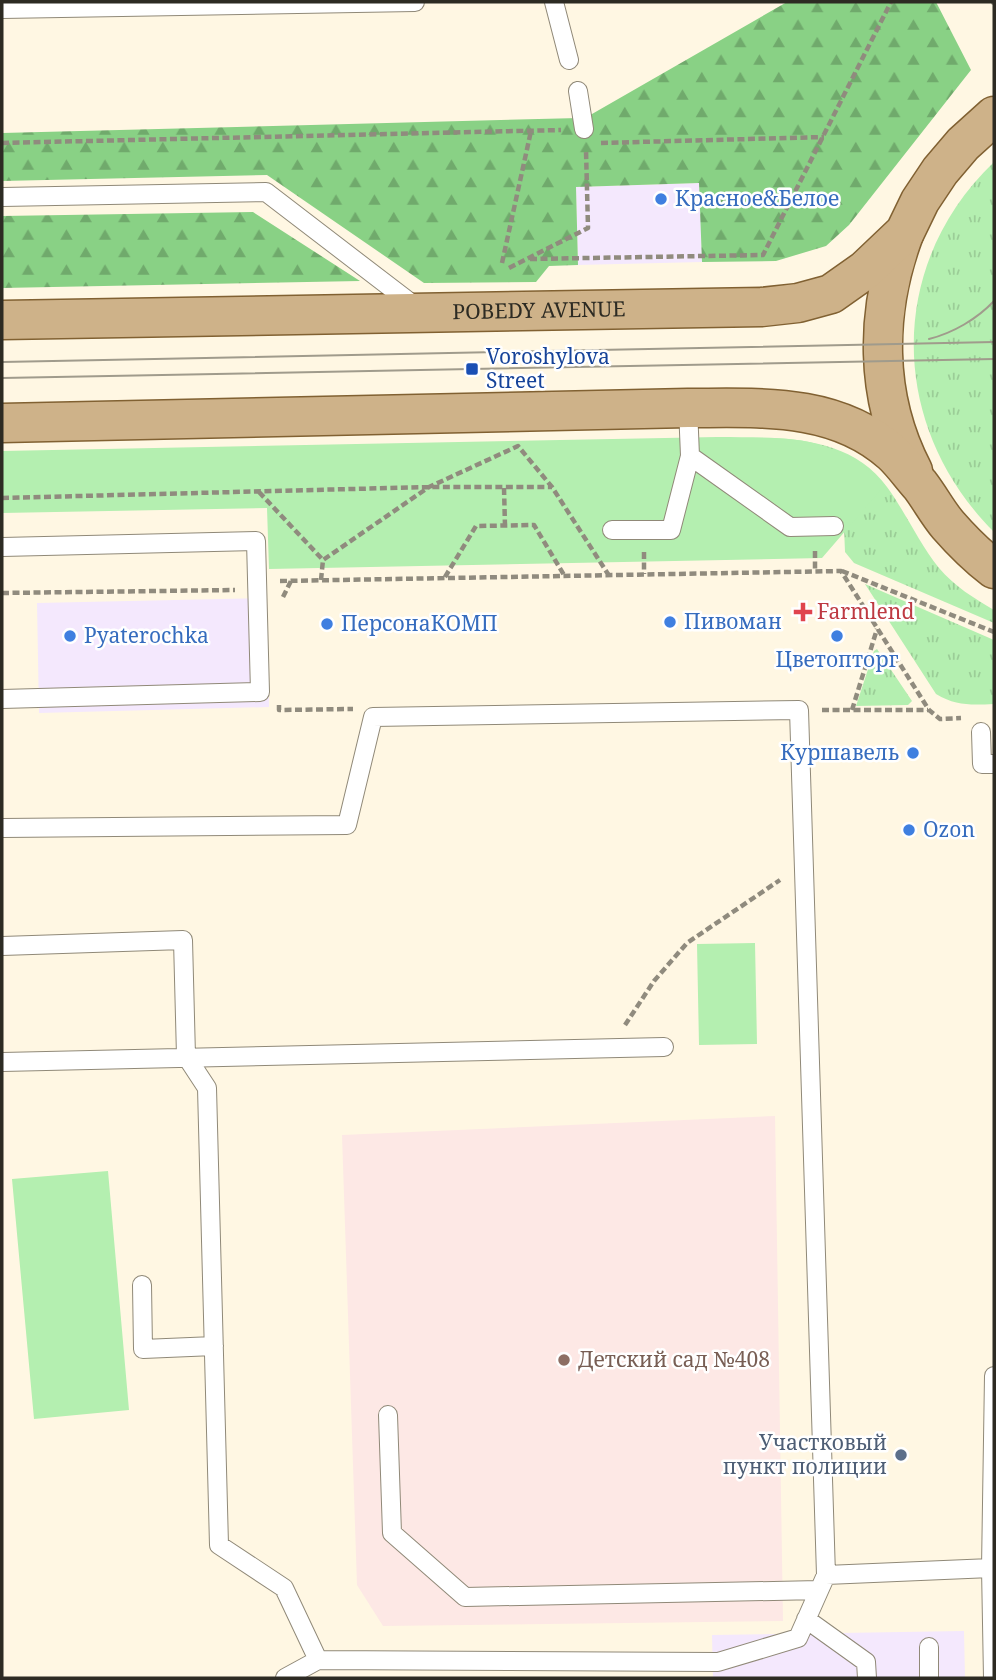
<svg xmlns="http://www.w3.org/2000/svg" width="996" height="1680" font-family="'Noto Serif',serif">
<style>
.commercial{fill:#f4e8fd}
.education{fill:#fde8e5}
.grass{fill:url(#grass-tufts)}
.forest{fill:url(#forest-firs)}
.park{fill:#b4efb0}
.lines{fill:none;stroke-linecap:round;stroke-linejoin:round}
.service-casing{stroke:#908978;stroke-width:20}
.primary-casing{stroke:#816132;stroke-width:41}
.path{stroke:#908b7e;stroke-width:4.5;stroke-dasharray:7 3.5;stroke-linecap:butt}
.service{stroke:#fff;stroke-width:18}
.primary{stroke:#ceb289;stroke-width:38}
.tram{stroke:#a09b8c;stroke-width:2}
.shop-dot{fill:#3f7fe0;stroke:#fff;stroke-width:2.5}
.transit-dot{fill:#1a4fb4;stroke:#fff;stroke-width:2.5}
.health-dot{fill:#e0444e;stroke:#fff;stroke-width:2.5}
.education-dot{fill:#8d6e63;stroke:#fff;stroke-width:2.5}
.service-dot{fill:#5c6f8a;stroke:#fff;stroke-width:2.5}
.labels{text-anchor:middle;stroke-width:5;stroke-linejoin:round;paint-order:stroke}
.shop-label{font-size:21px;fill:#366cbe;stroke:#fff;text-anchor:start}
.street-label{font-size:21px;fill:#2d2b23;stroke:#fff}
.transit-label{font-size:21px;fill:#164399;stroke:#fff;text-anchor:start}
.health-label{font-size:21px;fill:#be3a42;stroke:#fff;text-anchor:start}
.education-label{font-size:21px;fill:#785e54;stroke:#fff;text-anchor:start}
.service-label{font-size:21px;fill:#4e5e75;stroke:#fff;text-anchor:end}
</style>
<defs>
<pattern id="grass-tufts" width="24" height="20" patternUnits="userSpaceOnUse" patternTransform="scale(1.75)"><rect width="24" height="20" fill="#b4efb0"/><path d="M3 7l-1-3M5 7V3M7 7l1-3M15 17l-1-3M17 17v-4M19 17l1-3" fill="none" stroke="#9bcd97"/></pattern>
<pattern id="forest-firs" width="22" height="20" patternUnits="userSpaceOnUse" patternTransform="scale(1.75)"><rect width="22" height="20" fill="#89d185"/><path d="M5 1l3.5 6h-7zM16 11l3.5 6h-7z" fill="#70aa6c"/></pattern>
</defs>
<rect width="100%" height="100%" fill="#fff7e3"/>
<path class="commercial" d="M700,183L702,262L578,265L576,187Z
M267,598L269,707L39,713L37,603Z
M964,1631L965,1678H713L712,1635Z"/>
<path class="education" d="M775,1116L783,1621L383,1626L357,1585L342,1135Z"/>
<path class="grass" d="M994,162V532C889,427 885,266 994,162Z
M768,438C812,439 859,448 887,487C906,513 919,543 939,568C954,586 975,599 994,610V623L854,563L845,552L843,503Z
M865,584L994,640V704C971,705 956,706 936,694Z
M877,649L912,701L908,705L856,706L874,651Z"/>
<path class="forest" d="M787,2H936L971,70L849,225L826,246L776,261L702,262L699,183L576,187L578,265L549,266L536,282L424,283L267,175L2,181V133L579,118L592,114Z
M253,212L360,281L2,288V216Z"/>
<path class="park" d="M717,437C786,438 832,432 885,485L822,558L269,569L267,508L2,513V451Z
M755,943L757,1044L699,1045L697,944Z
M108,1171L129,1410L34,1419L12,1179Z"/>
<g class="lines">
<g class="service-casing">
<path id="service" d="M554,2L569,60
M2,9L415,2
M578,91L584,129
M2,197L266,192L416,307
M690,456L790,527L834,526
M612,530H671L690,456L688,408
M2,547L256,541L260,692L2,699
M981,732L982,764H994
M2,828L347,825L373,717L799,710L826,1575
M2,946L183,940L186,1056L207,1088L219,1545L284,1588L318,1660
M2,1062L664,1047
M142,1285L143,1349L214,1346
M388,1415L392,1533L465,1597L819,1590
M806,1619L866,1662L867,1678
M285,1678L318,1660L718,1662L798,1638L826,1575L991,1568
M929,1678V1647
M993,1678L991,1568L994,1376"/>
</g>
<g class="primary-casing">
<g id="primary">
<path d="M904,234C875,312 874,396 913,471"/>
<path id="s1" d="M2,320L762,307L798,303L831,294L865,270L905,232L920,201L940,171L963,144L994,116"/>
<path d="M2,423L688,408C759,408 835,402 892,453C902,462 911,475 920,485C930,498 937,512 948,525C962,541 977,556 994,569"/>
</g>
</g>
<path class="path" d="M992,2L994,3
M2,143L561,130
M601,143L824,137
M530,259L763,255L891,2
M502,263L531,131
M509,268L588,228L586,150
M504,488L505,526
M259,492L323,560
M2,498L429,487H552
M815,551V571
M644,552V574
M842,571L994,632
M445,577L476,526L534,525L564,575
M321,580L323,560L429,487L518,446L552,487L608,574
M280,581L841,571L929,710L940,719L961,718
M2,593L235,590
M283,597L291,581
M279,705V710L353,709
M822,710H928
M852,710L877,629
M625,1025L654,981L687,943L780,880"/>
<use href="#service" class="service"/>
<use href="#primary" class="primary"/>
<path class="tram" d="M929,339C953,333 977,319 994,301
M2,362L994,342
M2,378L994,359"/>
</g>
<g class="shop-dot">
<circle cx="661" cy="199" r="7"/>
<circle cx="670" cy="622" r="7"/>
<circle cx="327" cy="624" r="7"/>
<circle cx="70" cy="636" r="7"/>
<circle cx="837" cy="636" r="7"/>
<circle cx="913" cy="753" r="7"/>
<circle cx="909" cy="830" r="7"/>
</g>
<rect class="transit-dot" x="465" y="362" width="14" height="14" rx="3.5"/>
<path class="health-dot" d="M799.5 601.5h7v7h7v7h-7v7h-7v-7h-7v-7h7z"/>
<circle class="education-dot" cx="564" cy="1360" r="7"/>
<circle class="service-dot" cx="901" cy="1455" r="7"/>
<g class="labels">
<g class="shop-label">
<text x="675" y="206">Красное&amp;Белое</text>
<text x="684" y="629">Пивоман</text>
<text x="341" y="631">ПерсонаКОМП</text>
<text x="84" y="643">Pyaterochka</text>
<text x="837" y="667" text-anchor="middle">Цветопторг</text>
<text x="899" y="760" text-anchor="end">Куршавель</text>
<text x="923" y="837">Ozon</text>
</g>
<g class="street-label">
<text dy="7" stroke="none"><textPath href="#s1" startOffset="537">POBEDY AVENUE</textPath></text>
</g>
<g class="transit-label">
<text x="486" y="364">Voroshylova<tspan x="486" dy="24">Street</tspan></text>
</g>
<g class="health-label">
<text x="817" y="619">Farmlend</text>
</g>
<g class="education-label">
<text x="578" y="1367">Детский сад №408</text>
</g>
<g class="service-label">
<text x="887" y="1450">Участковый<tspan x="887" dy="24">пункт полиции</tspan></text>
</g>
</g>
<rect width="996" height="1680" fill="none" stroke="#2d2b23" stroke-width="7"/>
</svg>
